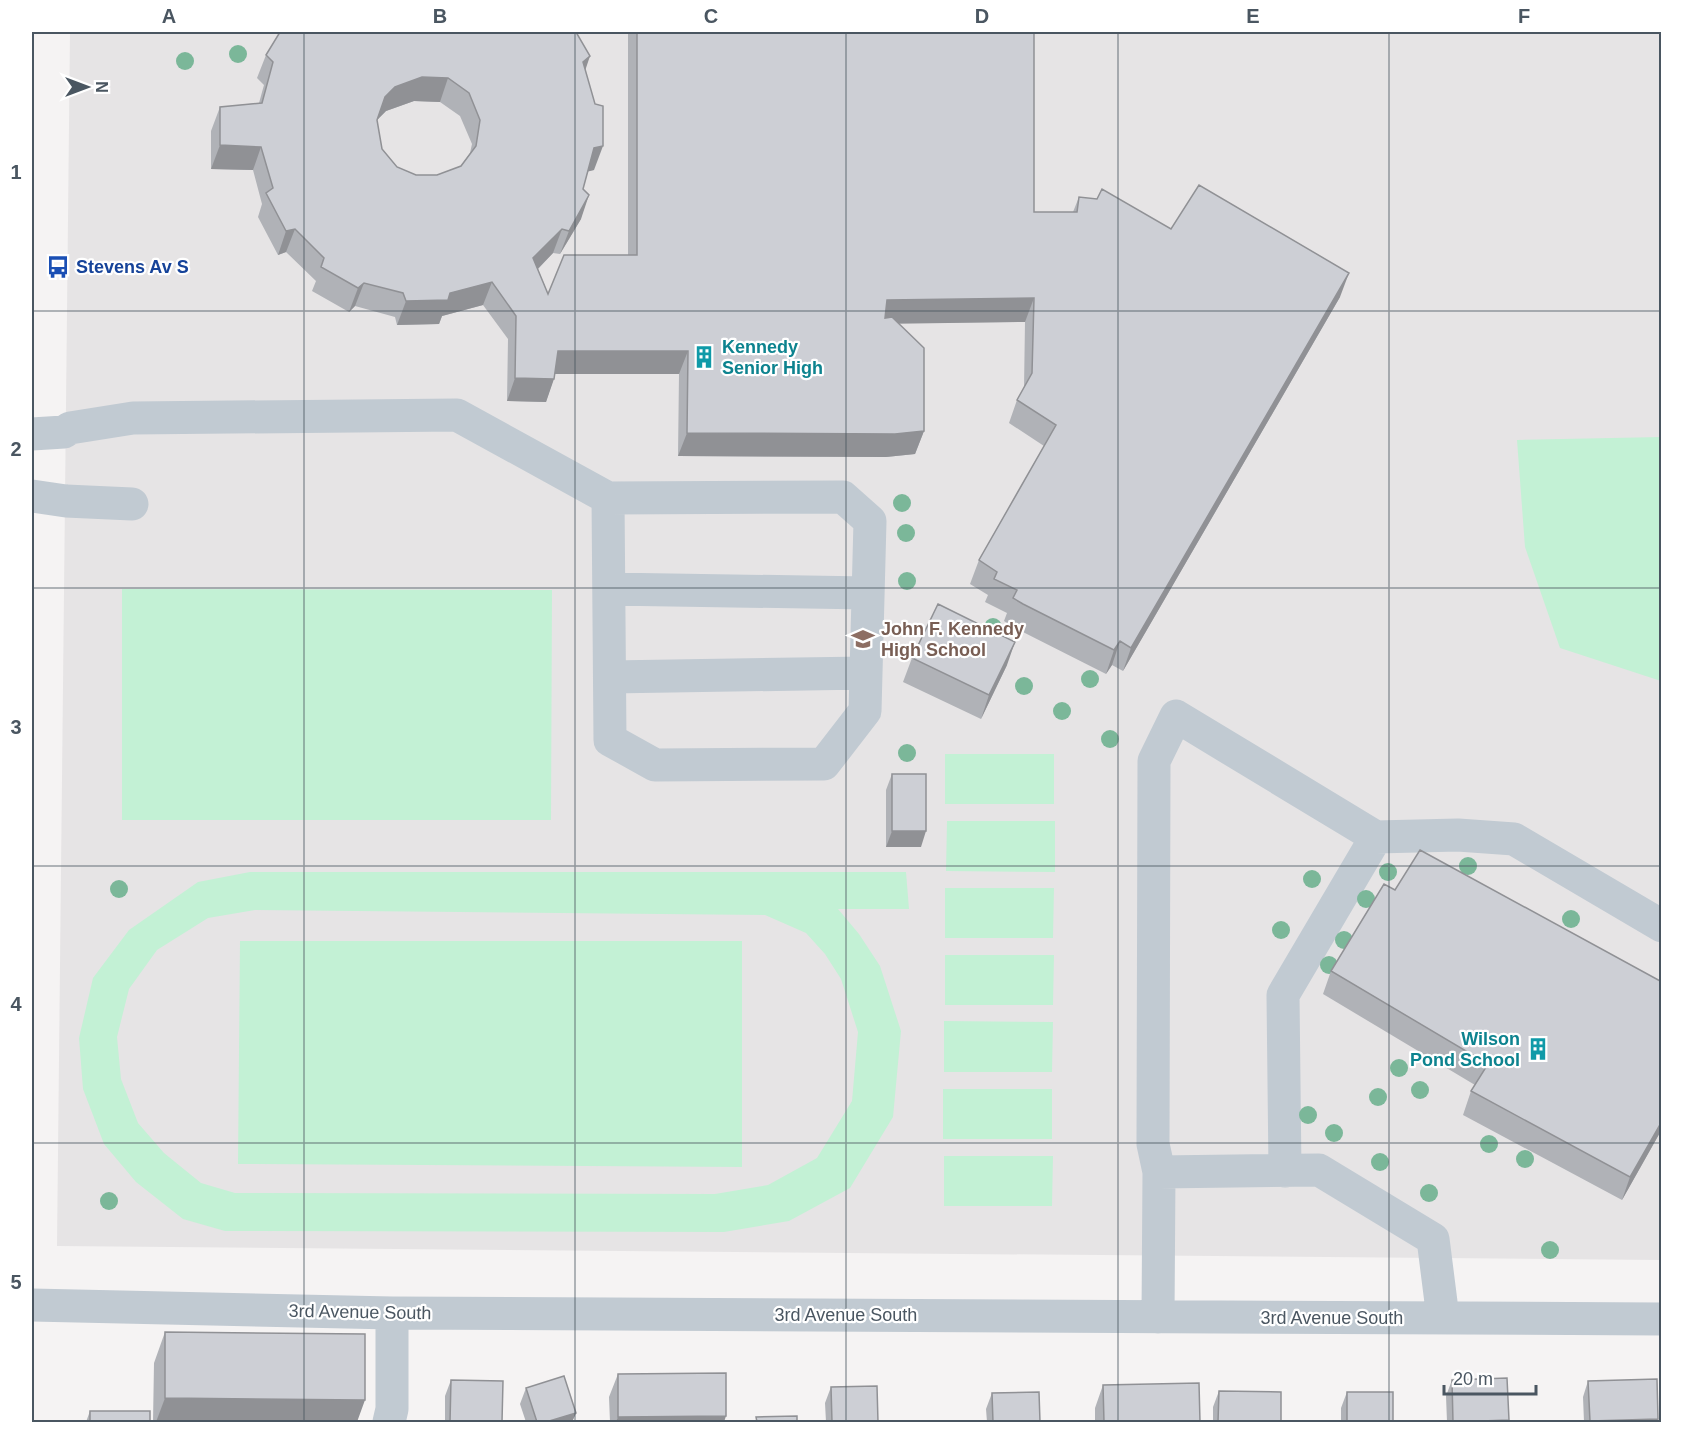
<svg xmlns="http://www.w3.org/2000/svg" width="1693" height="1454" font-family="Arial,sans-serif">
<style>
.education{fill:#e6e4e5}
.green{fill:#c3f1d5;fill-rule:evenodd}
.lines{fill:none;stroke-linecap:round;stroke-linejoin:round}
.minor{stroke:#c1cad2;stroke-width:33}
.tree{fill:#7bb799}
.wall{fill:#b0b2b7;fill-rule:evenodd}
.shaded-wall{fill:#909195}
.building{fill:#cdcfd5;stroke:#909195;stroke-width:1.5;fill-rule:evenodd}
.grid{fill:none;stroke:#4a5661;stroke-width:1.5;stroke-opacity:0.55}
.labels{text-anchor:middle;stroke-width:4.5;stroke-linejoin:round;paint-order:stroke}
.transit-label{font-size:18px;font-weight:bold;fill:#164399;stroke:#fff;text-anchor:start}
.culture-label{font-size:18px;font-weight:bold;fill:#0d838f;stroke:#fff;text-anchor:start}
.education-label{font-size:18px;font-weight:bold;fill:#785e54;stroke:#fff;text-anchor:start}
.street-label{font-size:18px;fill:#4a5661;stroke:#fff}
.neatline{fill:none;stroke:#4a5661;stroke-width:2}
.grid-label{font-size:20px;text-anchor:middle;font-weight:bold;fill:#4a5661}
</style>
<rect width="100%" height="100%" fill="#f5f3f3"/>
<path class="education" d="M70,32H1661V1260L57,1246Z"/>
<path class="green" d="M1661,437H1662L1661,681L1560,648L1525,547L1517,440Z
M122,589L552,590L551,820H122Z
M945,754H1054V804H945Z
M947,821H1055V872L946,871Z
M250,872H906L909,909H838L859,934L880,966L901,1031L893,1117L850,1188L789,1221L724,1232L225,1231L183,1219L136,1182L104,1144L83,1089L79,1038L93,978L129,930L198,882ZM255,910L765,915L806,933L825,954L841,979L858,1032L852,1101L817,1158L768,1185L715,1194L235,1193L201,1183L164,1153L138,1123L121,1079L117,1037L129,989L157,950L208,918Z
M945,888H1054L1053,938H945Z
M240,941H742V1167L238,1164Z
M945,955H1054L1053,1005H945Z
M944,1021L1053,1022L1052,1072H944Z
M943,1089H1052V1139H943Z
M944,1156H1053L1052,1206H944Z"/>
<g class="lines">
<path class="minor" d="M32,434L64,432L70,428L133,418L457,415L608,498L610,740L655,765L824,764L865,711L870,521L843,497L608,498
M32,496L66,501L132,504
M609,589L868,593
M610,677L866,673
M1285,1171L1283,995L1376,837
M1159,1172L1153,1144L1154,761L1176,716L1376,837L1458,835L1514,839L1662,926
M32,1305L392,1313L1662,1319
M1158,1317L1159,1172L1319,1170L1433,1239L1443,1318
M389,1422L392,1409V1313"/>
</g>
<g class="tree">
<circle cx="238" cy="54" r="9"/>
<circle cx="185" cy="61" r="9"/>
<circle cx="902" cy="503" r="9"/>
<circle cx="906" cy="533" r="9"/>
<circle cx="907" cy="581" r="9"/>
<circle cx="993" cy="627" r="9"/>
<circle cx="1090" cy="679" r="9"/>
<circle cx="1024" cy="686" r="9"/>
<circle cx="1062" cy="711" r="9"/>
<circle cx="1110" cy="739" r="9"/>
<circle cx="907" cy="753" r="9"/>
<circle cx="1468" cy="866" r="9"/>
<circle cx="1388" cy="872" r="9"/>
<circle cx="1312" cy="879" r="9"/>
<circle cx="119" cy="889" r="9"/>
<circle cx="1366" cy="899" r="9"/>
<circle cx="1571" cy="919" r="9"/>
<circle cx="1281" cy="930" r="9"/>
<circle cx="1344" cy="940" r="9"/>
<circle cx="1329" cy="965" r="9"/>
<circle cx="1399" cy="1068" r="9"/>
<circle cx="1420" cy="1090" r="9"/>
<circle cx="1378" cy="1097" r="9"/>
<circle cx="1308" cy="1115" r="9"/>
<circle cx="1334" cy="1133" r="9"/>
<circle cx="1489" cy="1144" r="9"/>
<circle cx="1525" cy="1159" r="9"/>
<circle cx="1380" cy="1162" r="9"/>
<circle cx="1429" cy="1193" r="9"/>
<circle cx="109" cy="1201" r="9"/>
<circle cx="1550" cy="1250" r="9"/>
</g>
<path class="wall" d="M628,32H1034V212H1073L1079,197L1171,229L1340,297L1123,671L1112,665L1106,674L1015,628L1004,621L1007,613L985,602L988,595L970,584L979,560L1044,446L1009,423L1017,400L1024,388L1025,322L898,323L924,431L915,454L886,457L678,456L679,374H555L546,402L507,401L508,339L483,305L442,316L439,324L397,325L395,317L355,306L349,312L312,291L316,281L286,252L278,255L258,217L262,204L253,170L211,169V131L220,107L259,103L264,85L257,78L266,55L585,70L594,170L588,171L583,189L581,219L560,254L553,253L538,269L548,294L628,255ZM414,101L440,102L460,116L472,144L470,153L461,166L437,175H416L397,167L382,149L377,120L386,111Z
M912,658L1007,665L981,719L903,682Z
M892,774L921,847H886V790Z
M1395,890L1662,982V1129L1622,1200L1463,1115L1471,1091L1475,1085L1323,994L1331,971Z
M165,1332L357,1422H153L154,1363Z
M618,1374L724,1422H610L609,1397Z
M451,1380L502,1422H445V1396Z
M1452,1380L1508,1422H1447L1446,1396Z
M1588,1381L1658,1419L1657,1422H1584L1583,1397Z
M1103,1385L1200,1422H1095V1408Z
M831,1387L878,1422H826L825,1403Z
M526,1388L576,1413L572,1422H526L520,1404Z
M1219,1391L1281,1422H1213V1407Z
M1347,1392L1393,1422H1341V1408Z
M992,1393L1040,1422H987L986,1409Z
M90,1411L150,1422H86Z"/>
<path class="shaded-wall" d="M590,56L582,80L583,62Z
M422,77L448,78L440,102L414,101L386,111L377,120L385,97L395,87Z
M220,145L261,147L253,170L211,169Z
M603,146L594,170L586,172L594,148Z
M589,195L581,219L560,254L569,231Z
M295,229L286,252L278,255L286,231Z
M562,229L553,253L525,282L533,258Z
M1349,273L1340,297L1123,671L1131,648Z
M492,282L483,305L442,316L439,324L397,325L406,301L450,293Z
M364,283L355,306L349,312L358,288Z
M1034,298L1025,322L878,324L887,300Z
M558,351H688L679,374H550Z
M515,378L554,379L546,402L507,401Z
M924,431L915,454L886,457L678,456L687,433Z
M1120,641L1112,665L1106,674L1114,650Z
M1015,642L1007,665L981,719L989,695Z
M892,831H926L921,847H886Z
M1662,1121V1129L1622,1200L1630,1177Z
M165,1398L365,1400L357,1422H156Z
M576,1413L572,1422H546Z
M726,1416L724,1422H616L618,1417Z
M1658,1419L1657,1422H1589L1590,1421Z
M1509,1420L1508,1422H1453Z"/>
<path class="building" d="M280,32H576L590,56L583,62L595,104L603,106V146L594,148L583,189L589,195L569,231L562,229L533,258L548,294L564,255H637V32H1034V212H1077L1079,197L1097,199L1102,189L1171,229L1199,185L1349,273L1131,648L1120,641L1114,650L1023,604L1013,598L1017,590L994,579L997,572L979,560L1056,425L1017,400L1032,373L1034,298L887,300L885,318L892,317L924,348V431L895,434L687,433L688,351H558L554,379L515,378L516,316L492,282L450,293L448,300L406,301L403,293L364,283L358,288L321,267L324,258L295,229L286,231L266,193L273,188L261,147L220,145V107L262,103L273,62L266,55ZM422,77L448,78L469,93L480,120L476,146L461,166L437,175H416L397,167L382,149L377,120L385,97L395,87Z
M938,604L1015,642L989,695L912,658Z
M892,774H926V831H892Z
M1420,850L1662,982V1121L1630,1177L1471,1091L1488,1064L1331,971L1384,884L1395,890Z
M165,1332L365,1334V1400L165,1398Z
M726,1373V1416L618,1417V1374Z
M564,1376L576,1413L546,1422H537L526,1388Z
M1507,1378L1509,1420L1453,1422L1452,1380Z
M1657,1379L1658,1419L1590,1421L1588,1381Z
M451,1380L503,1381L502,1422H450Z
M1199,1383L1200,1422H1104L1103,1385Z
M877,1386L878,1422H832L831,1387Z
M1219,1391L1281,1392V1422H1218Z
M1039,1392L1040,1422H993L992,1393Z
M1347,1392H1393V1422H1347Z
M90,1411H150V1422H90Z
M797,1416V1422H757L756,1417Z"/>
<path class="grid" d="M304,32V1422M575,32V1422M846,32V1422M1118,32V1422M1389,32V1422M32,311H1662M32,588H1662M32,866H1662M32,1143H1662"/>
<defs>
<g id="bus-bare" transform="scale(1.8)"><path d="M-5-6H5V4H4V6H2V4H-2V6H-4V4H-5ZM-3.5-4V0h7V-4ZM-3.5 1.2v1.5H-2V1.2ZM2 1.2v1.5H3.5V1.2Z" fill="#1a4fb4" stroke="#fff" stroke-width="2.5" paint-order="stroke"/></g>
<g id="building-bare" transform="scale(1.8)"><path d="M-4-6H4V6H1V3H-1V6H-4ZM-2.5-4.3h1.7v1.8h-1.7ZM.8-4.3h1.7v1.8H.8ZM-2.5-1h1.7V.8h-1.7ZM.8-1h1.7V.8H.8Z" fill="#0f9aa8" stroke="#fff" stroke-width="2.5" paint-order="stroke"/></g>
<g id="school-bare" transform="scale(1.8)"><path d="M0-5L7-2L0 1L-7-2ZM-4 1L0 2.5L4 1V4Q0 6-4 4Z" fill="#8d6e63" stroke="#fff" stroke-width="2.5" paint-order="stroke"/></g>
</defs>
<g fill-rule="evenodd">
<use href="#bus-bare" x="58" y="267"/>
<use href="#building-bare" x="704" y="357"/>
<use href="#school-bare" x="863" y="639"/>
<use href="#building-bare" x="1538" y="1049"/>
</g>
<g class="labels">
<g class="transit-label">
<text x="76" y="273">Stevens Av S</text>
</g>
<g class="culture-label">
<text x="722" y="353">Kennedy<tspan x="722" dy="21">Senior High</tspan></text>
<text x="1520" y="1045" text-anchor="end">Wilson<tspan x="1520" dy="21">Pond School</tspan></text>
</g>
<g class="education-label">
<text x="881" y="635">John F. Kennedy<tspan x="881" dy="21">High School</tspan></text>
</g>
<g class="street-label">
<text transform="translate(360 1312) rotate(1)" y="6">3rd Avenue South</text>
<text x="846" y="1321">3rd Avenue South</text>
<text x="1332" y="1324">3rd Avenue South</text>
</g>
</g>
<rect width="1693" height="1454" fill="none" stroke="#ffffff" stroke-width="66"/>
<g transform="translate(87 87) rotate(90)" stroke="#ffffff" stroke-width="4.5" paint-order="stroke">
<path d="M0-4.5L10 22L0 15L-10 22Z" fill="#4a5661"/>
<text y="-9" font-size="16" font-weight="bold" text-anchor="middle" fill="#4a5661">N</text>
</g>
<path d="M1444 1385v9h92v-9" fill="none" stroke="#4a5661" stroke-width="3"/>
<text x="1453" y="1385" font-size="18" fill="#4a5661" stroke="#ffffff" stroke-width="4.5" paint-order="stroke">20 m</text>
<rect x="33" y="33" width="1627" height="1388" class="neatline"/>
<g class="grid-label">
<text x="169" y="23">A</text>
<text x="440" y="23">B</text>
<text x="711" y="23">C</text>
<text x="982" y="23">D</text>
<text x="1253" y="23">E</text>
<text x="1524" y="23">F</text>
<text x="16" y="179">1</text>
<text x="16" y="456">2</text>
<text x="16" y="734">3</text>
<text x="16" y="1011">4</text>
<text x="16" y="1289">5</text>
</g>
</svg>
